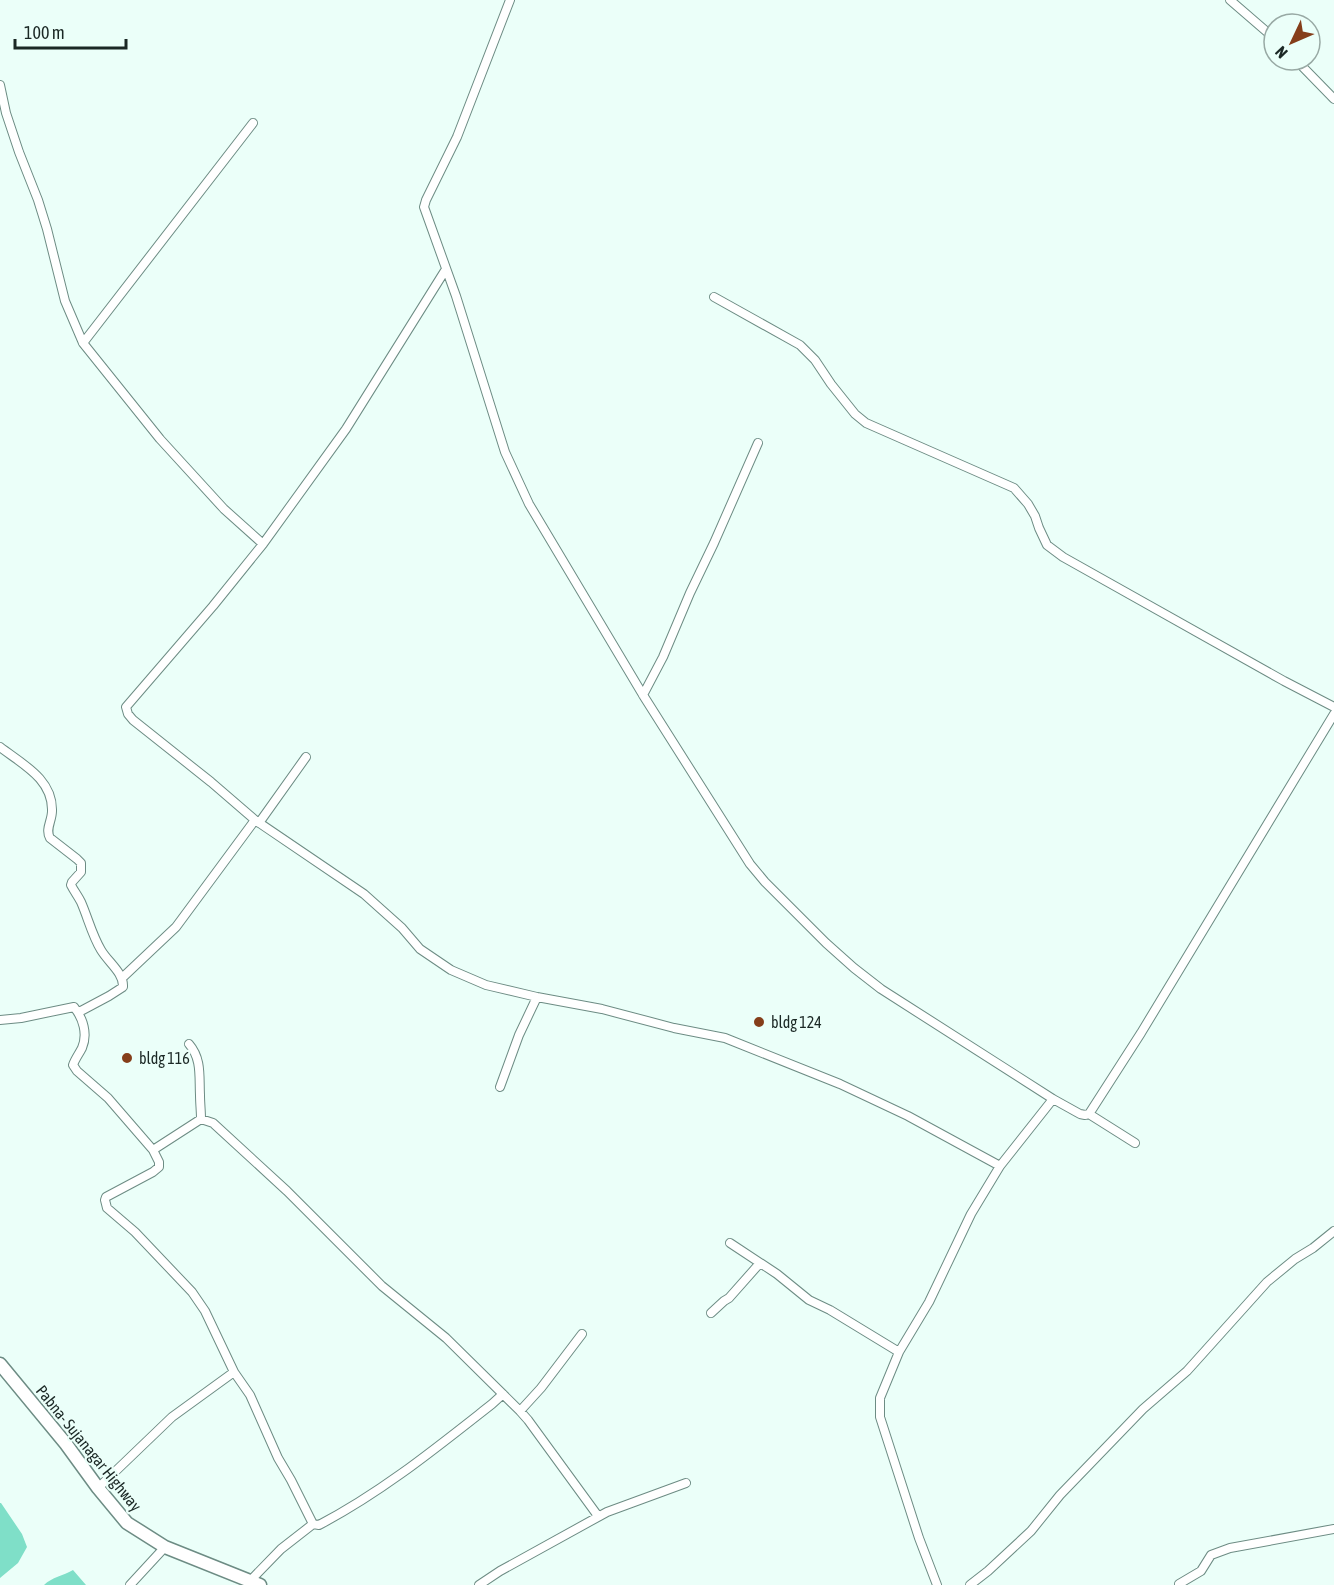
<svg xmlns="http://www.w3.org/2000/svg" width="1334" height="1585" font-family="'Asap Condensed',sans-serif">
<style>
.water{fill:#7fdfc8}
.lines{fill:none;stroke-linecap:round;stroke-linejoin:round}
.street-casing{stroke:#6d8c84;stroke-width:10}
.primary-casing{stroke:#6d8c84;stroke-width:15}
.street{stroke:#fff;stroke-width:8}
.primary{stroke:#fff;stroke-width:12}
.poi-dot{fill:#853e1a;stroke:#ebfff9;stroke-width:2}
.labels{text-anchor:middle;stroke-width:4.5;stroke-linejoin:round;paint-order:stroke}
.poi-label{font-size:16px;fill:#1b2825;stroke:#ebfff9;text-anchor:start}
.street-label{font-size:16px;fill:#1b2825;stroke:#ebfff9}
</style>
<rect width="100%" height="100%" fill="#ebfff9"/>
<path class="water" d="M0,1503H1L22,1534L27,1547L18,1563L0,1578Z
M73,1570L86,1585H44C52,1577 63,1576 73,1570Z"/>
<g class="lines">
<g class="street-casing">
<path id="street" d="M510,0L457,137L426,200L424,207L456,296L505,452L529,504L643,695L750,864L765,882L826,943L854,968L881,989L1053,1099L1080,1114L1085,1115L1089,1114L1135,1143
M1230,0L1274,38
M1296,60L1334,99
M0,85L6,113L19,152L38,200L47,229L65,301L83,343L160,439L224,509L263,544
M714,297L800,345L815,360L831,384L855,414L866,423L1014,488L1028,504L1035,516L1039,528L1047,545L1063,557L1284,681L1334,707
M83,343L253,123
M643,695L663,657L690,593L714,543L758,443
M0,747C22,764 53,779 52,811C52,821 45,829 50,838L77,859L81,863V872L72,882L71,885C74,891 78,896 81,902C88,918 92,935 101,950C108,962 124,973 123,987L109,996L79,1012
M255,820L364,894L402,928L420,949L451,970L486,985L537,997L602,1009L674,1028L725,1038L840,1084L908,1116L1000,1166
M259,823L306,757
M122,978L176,927L255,820L211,782L133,720L128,714L126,707L213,606L263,544L346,429L446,269
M0,1020L21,1018L74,1007C83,1018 88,1034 82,1048C79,1054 75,1059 73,1065L77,1071L108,1098L153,1150
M189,1044C202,1059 199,1077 200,1095C200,1103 201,1111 201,1119
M500,1087L519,1035L537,997
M1089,1114L1141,1033L1334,714
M730,1243L777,1274L809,1300L830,1310L899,1352
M711,1313L724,1301L729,1298L760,1263
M234,1372L250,1395L278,1458L291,1480L313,1524
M520,1411L541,1388L582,1334
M98,1488L172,1417L234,1372L205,1311L192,1292L135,1232L107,1208L105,1200L106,1197L153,1172L159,1167V1162L153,1150L201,1119L213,1123L287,1191L382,1286L446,1338L520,1411L528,1420L598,1516
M250,1581L281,1549L313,1524L319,1525C382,1492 436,1448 492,1404L503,1394
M1179,1584L1201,1571L1211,1555L1230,1548L1334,1529
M130,1585L165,1547
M479,1585L500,1571L607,1512L686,1483
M937,1585L919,1538L880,1417V1398L899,1352L929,1302L971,1214L1000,1166L1053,1099
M970,1585L988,1571L1031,1531L1060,1495L1143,1409L1187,1371L1267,1282L1295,1259L1313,1248L1334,1231"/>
</g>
<g class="primary-casing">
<path id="primary" d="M0,1364L66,1444L98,1488L127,1523L165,1547L260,1585"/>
</g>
<use href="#street" class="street"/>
<use href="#primary" class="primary"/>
</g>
<g class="poi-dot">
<circle cx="759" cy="1022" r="6"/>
<circle cx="127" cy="1058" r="6"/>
</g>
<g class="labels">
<g class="poi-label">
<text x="771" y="1028">bldg 124</text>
<text x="139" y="1064">bldg 116</text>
</g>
<g class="street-label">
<text transform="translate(89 1448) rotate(51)" y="6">Pabna- Sujanagar Highway</text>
</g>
</g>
<g transform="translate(1292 42) rotate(226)"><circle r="28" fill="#ebfff9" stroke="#98a9a4" stroke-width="1.5"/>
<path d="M0-4.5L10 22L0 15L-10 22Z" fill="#853e1a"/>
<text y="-9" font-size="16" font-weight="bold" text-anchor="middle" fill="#1b2825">N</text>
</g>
<path d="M15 39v9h111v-9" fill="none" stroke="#1b2825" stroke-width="3"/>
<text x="24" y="39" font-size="18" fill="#1b2825" stroke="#ebfff9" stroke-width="4.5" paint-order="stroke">100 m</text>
</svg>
